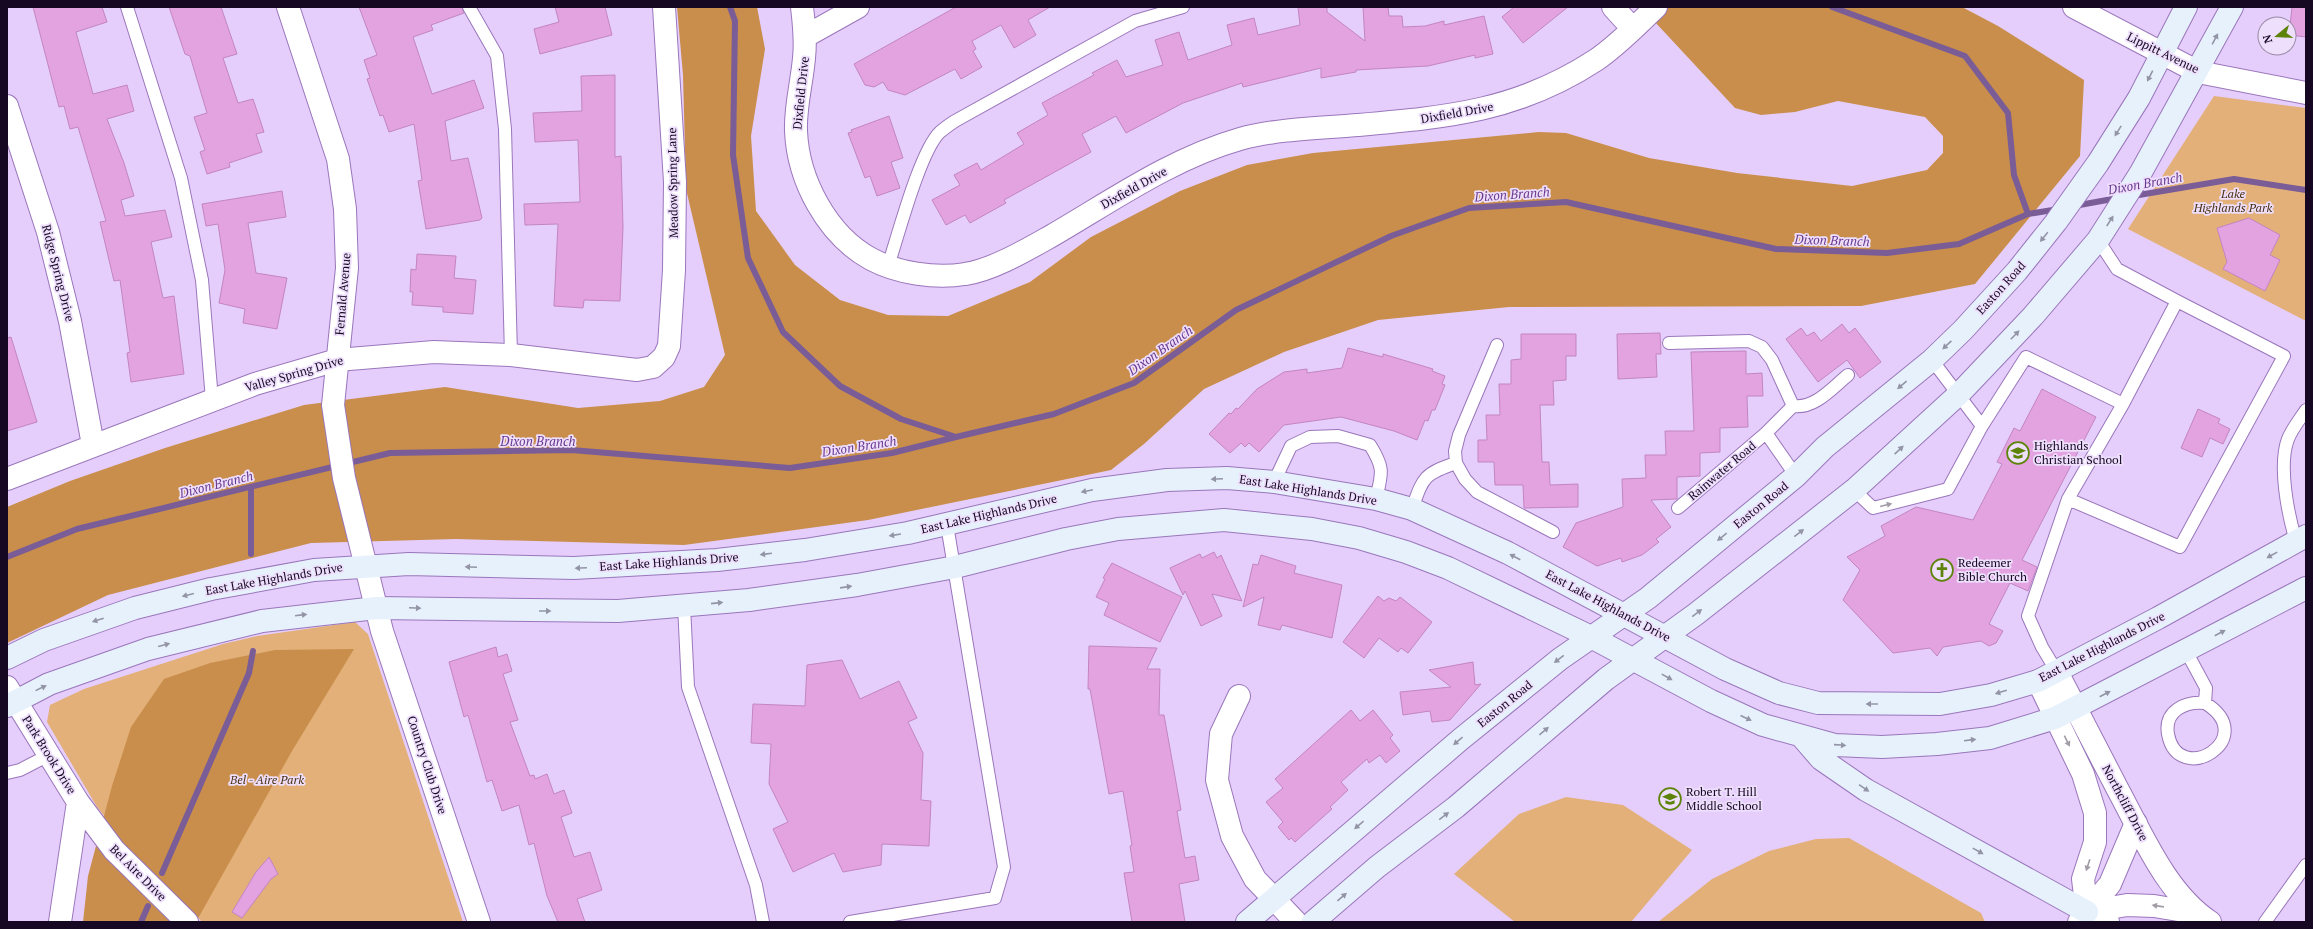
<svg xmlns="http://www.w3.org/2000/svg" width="2313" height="929" font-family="'PT Serif',serif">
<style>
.green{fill:#e3b079}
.forest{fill:#c98e4b}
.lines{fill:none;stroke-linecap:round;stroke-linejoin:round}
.stream{stroke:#7a5c96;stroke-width:6}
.building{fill:#e2a3e0;stroke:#c385c1}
.service-casing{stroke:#9a76bb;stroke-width:14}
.minor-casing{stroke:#9a76bb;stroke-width:24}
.tertiary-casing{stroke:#9a76bb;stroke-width:24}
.secondary-casing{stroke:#9a76bb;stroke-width:24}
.service{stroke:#fff;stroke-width:12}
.minor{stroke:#fff;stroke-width:22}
.tertiary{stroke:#fff;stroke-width:22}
.secondary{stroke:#e6f1fc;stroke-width:22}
.oneway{fill:#9394a5}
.oneway2{fill:#a29ca7}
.labels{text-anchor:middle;stroke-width:3.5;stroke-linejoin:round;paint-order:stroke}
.street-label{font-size:12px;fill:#160822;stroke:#eedffd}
.park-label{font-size:12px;font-style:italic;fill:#493013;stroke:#eedffd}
.poi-label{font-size:12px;fill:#160822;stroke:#eedffd;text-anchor:start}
.water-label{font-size:13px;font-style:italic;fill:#68388d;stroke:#eedffd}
</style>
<rect width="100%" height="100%" fill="#e5cefb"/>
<path class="green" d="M2214,96L2306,108V321L2128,229Z
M355,622L368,634L463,922H202L153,867L122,838L97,807L47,722L50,705L84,689L223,644L257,636Z
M1566,797L1623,805L1692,850L1631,922H1515L1454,874L1519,814Z
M1849,838L1981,913L1985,922H1658L1712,879L1769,851L1816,839Z"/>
<path class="forest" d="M677,7H757L765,49L751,136L756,211L795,265L840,300L888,315L948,316L1030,282L1091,237L1180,191L1247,165L1313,153L1539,132L1566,133L1649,158L1737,173L1852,186L1927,170L1943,153V136L1925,117L1838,101L1795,112L1761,115L1735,108L1641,7H1962L1998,26L2084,80L2080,156L1975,284L1861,306L1509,307L1378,320L1284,352L1204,389L1144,444L1111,470L868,520L684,545L456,539L311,543L108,595L7,643V507L70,481L165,448L304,405L445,387L578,408L660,401L704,387L725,355L686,189L683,75Z
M354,649L292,751L196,922H83L88,876L112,786L131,727L164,679L210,663L275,650Z"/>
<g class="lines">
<path class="stream" d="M730,7L735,21L733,155L748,258L783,332L840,386L901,419L956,437
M1832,7L1965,56L2008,113L2014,175L2028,214
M2133,196L2234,179L2306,190
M2074,206L2118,198
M251,554V487
M7,557L77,529L390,453L571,450L790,468L892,453L956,437L1054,414L1134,383L1236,310L1391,236L1469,208L1566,202L1776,249L1887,253L1959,244L2028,214L2059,209
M162,873L249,673L253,651
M141,922L148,906"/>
</g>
<path class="building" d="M33,7H102L107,22L76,32L93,94L127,85L134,111L107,119L124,163L134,196L121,200L125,216L165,210L172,237L151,242L163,298L174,296L184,374L131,382L127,353L130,352L120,280L114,281L100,222L106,221L78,127L70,129L64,106L59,107Z
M169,7H221L237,54L223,58L238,103L253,99L264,132L256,134L262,152L229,163L230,167L207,174L200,152L205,150L194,117L207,113L190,56L185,54Z
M359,7H462L464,13L431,25L433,30L413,37L432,94L474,80L484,108L445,121L451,161L468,158L482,218L480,220L426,229L418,181L422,180L414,124L389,132L383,115L380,116L367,79L370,78L364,60L377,55Z
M555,7H605L612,35L540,54L534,29L559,22Z
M956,7H1050L1028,20L1036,35L1014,48L1001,25L972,41L976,49L973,51L982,67L961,79L955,69L905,95L888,90L883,82L874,87L865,85L854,64Z
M1298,7H1327V12L1365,41L1363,7H1388L1389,16H1402L1403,27L1425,26L1444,21V25L1484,16L1493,54L1475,58V55L1428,66L1356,70V72L1321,78V68L1243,87L1242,83L1183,103L1126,133L1116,116L1082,134L1091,152L1004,200L1006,203L970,223L965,215L946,225L932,200L960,185L954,175L977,163L981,170L1024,144L1017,133L1048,115L1042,103L1094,75L1092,73L1117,60L1126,77L1163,65L1155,40L1179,32L1188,60L1232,45L1227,25L1254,18L1258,35L1300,25Z
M1514,7H1568L1523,43L1502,17Z
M2292,7H2306V37L2289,35Z
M615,75V157L621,156L623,227L620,301L584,300L583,308L554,306L558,224L525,225L524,204L580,202L578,140L535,142L533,113L582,111L581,76Z
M889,116L903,158L891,162L900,188L877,196L870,176L865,178L848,133L852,132L851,130Z
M282,191L286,217L248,223L256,273L287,278L277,329L243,323L245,309L219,303L225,270L218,224L206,226L202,204Z
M2249,218L2280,235L2270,255L2280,260L2265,291L2223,269L2227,262L2217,228Z
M417,254L456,256L454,278L476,280L473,314L443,312V307L412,305L413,292H410L411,269L416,270Z
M1842,324L1849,333L1855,328L1881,362L1860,378L1847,360L1818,382L1786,339L1801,328L1807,336L1814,332L1821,341Z
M1660,333L1661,354H1656L1657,377L1618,379L1617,334Z
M1521,334H1576V356H1566V380L1553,381L1554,405H1540L1542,462H1549L1550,485L1578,484V507L1524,508L1523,485H1495L1494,462H1478V440H1487L1486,415H1500L1499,384H1511V360L1521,359Z
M11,337L37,422L7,431V338Z
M1348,348L1383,357V354L1433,369L1432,371L1445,376L1442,384L1445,385L1435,410H1432L1428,421L1425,420L1417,440L1394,431L1341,417L1284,425L1259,452L1249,443L1245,447L1241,443L1230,453L1209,434L1229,413L1231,414L1236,408L1238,409L1257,389L1284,372L1307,369V373L1342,368Z
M1746,351V374L1762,373L1763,396H1747L1748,427L1720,428V452L1700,453V476L1677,477V499L1651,500L1671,527L1656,539L1659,542L1642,555L1622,562L1621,558L1597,566L1563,547L1576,523L1623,507L1622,479L1646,478L1645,455H1666L1665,431H1694L1691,352Z
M2042,389L2096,417L2022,560L2037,567L2028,591L2010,583L1989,624L2003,631L1996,643L1989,646L1981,641L1943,647L1937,656L1930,648L1893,653L1843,600L1860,570L1847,557L1885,536L1881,526L1916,507L1973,520L2002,464L1997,462L2014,428L2020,431Z
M2198,409L2220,419L2218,423L2230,429L2223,444L2210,438L2202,457L2181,448Z
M1214,552L1217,558L1221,555L1242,601L1212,594L1222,616L1201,626L1185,591L1183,595L1170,568L1200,554L1202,558Z
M1261,555L1296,566L1294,573L1342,585L1332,638L1282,625L1280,630L1258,625L1264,597L1243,607L1253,564L1258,565Z
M1112,563L1182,597L1160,642L1104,615L1109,603L1096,597L1105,579L1103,578Z
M1378,596L1384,601L1389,598L1396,601L1400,597L1432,622L1408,653L1401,648L1398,652L1379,638L1364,658L1343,642Z
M1089,646L1157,648L1147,669H1160L1159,715H1164L1181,810L1177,811L1185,858L1195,856L1199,880L1179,884L1185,922H1132L1124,873L1134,872L1130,846L1132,845L1123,791L1109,794L1090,689H1088Z
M496,647L498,657L507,654L512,671L503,674L518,720L510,722L530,776L534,775L535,779L547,774L554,794L564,790L572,813L561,817L574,857L590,852L602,890L577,899L585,922H558L547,896L534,843L529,845L519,805L502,811L492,780L487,782L468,715L464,717L449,662Z
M842,660L860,699L899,681L917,718L908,722L923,753L921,800L931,801L929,846L882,844L881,865L843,872L834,853L793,872L773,829L788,822L769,784L771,744L751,743L753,704L805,706L807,665Z
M1473,662L1475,685L1481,684L1450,720L1432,722L1430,711L1403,715L1400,692L1451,687L1429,670Z
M1351,710L1360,721L1373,710L1393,735L1390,738L1400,751L1386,763L1380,755L1369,763L1367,759L1341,782L1348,790L1330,807L1332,809L1295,842L1291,838L1289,840L1278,827L1283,822L1266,802L1283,788L1275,779Z
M269,857L278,874L271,879L242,918L232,912L256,872Z"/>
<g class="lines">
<g class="service-casing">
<path id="service" d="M127,7L181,178L202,280L212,400
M469,7L497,56L505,129L511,355
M888,266C898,236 920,151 940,132C945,128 950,124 955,121L1135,21L1183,7
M1669,343L1749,341L1762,347L1772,360L1793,406L1766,433
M1932,360L1982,426
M1793,406C1815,409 1832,388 1848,375
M1456,463L1465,479L1477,492L1553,532
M1274,482L1291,446L1310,437L1338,436L1370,445C1385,469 1382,473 1376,499
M1854,490L1873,508L1948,489L1982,426L2026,357L2123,404
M2068,499L2180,547L2284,356L2177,301
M1678,508L1766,433L1796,476
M1412,509C1423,478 1423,474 1456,463L1455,451L1459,435L1497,345
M2296,541C2288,515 2278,465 2288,439C2292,429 2300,419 2306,410
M684,606L688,687L756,885L763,922
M2186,651L2206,688L2205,703C2262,738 2178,789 2168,734C2164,711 2185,701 2205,703
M2057,672L2042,647L2028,616L2068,499L2123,404L2177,301L2117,269L2098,240
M7,773L20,770L49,755
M850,922L995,898L1004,867L947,525
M2265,922L2306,865"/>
</g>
<g class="minor-casing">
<path id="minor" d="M288,7L338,159L345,209L347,268L333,405L344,478L382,631L479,922
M802,7C804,24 806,40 804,58C802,82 795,107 796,131C798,180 827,235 871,259C897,273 935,279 965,274C993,270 1028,249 1053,235C1113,200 1173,158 1240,139C1276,129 1320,128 1358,125C1449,117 1518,111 1596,60C1618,45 1637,25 1656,7
M1613,7L1633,29
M2074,7L2198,72L2306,93
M806,36L858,7
M7,106L48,232L70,321L93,445
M7,479L255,384L337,360L434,352L511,355L637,370L653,367L664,357L669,346L674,270L675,182L664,7
M7,687L78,802L60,922
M1239,696L1221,734L1217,780L1232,836L1255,879L1296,922
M78,802L114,850L187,922
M2087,912L2127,905L2154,906L2196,913
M2079,922L2110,884L2136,823"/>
</g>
<g class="tertiary-casing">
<path id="tertiary" d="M2057,672C2077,711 2097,750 2117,788C2142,834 2166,893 2210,922
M2038,681L2083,774L2095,813V842L2083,879L2087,912L2108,922"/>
</g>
<g class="secondary-casing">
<path id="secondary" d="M7,658L44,640L135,608L211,589L314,570L409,564L574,568L717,560L805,550L908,533L1092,490L1167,480L1227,478L1274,482L1376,499L1412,509L1508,553L1725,669L1779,693L1818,703L1940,704L1991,695L2038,681L2158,618L2306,536
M7,706L49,684L148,649L262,621L376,608L618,611L749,600L857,585L955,567L1066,539L1118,529L1224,520L1312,529L1359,538L1406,552L1448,568L1591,637L1711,701L1763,725L1835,745L1882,747L1937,744L1990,738L2055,718L2306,588
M1802,737L1821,759L1866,790L2087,912
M1247,922L1461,739L1560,659L1648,598L1796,476L1825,447L1932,360L1963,330L2017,271L2056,222L2098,163L2139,98L2186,7
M1313,922L1377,867L1456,807L1606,679L1696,614L1854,490L1959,394L2033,316L2098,240L2140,174L2232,7"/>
</g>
<use href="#service" class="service"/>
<use href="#minor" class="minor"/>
<use href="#tertiary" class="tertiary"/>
<use href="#secondary" class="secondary"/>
</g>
<defs><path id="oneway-solid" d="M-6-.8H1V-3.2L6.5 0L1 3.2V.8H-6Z"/></defs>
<g class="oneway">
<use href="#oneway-solid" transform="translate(2215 39) rotate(-62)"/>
<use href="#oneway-solid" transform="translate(2150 76) rotate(117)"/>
<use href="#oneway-solid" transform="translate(2118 131) rotate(122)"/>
<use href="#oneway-solid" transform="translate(2110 221) rotate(-57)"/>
<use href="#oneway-solid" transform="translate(2044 237) rotate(129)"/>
<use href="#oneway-solid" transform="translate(2015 335) rotate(-46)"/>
<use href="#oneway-solid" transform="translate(1947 345) rotate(137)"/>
<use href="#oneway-solid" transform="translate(1902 385) rotate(140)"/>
<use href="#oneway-solid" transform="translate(1899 450) rotate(-43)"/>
<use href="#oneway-solid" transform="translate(1217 479) rotate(178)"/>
<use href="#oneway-solid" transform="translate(1087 491) rotate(168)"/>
<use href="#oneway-solid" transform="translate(1799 533) rotate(-38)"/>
<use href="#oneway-solid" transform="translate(895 535) rotate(171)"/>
<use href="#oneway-solid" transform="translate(1722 537) rotate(141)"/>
<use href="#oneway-solid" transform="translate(766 554) rotate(173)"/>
<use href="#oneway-solid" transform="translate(2272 555) rotate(151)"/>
<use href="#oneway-solid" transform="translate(1515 557) rotate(-152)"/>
<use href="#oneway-solid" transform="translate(471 567) rotate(-178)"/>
<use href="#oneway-solid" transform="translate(581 568) rotate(178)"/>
<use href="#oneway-solid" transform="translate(846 587) rotate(-8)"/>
<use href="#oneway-solid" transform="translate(188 595) rotate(166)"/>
<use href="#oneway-solid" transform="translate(717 603) rotate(-6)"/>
<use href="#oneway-solid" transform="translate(415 608) rotate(2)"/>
<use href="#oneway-solid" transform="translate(545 611)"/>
<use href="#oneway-solid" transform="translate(1697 613) rotate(-37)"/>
<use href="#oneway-solid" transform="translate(301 615) rotate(-7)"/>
<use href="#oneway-solid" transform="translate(98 620) rotate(162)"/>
<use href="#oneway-solid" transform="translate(2220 633) rotate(-28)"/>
<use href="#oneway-solid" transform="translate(164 645) rotate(-15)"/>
<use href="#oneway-solid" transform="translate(1559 659) rotate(143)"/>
<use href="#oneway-solid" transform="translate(1667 677) rotate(29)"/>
<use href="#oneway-solid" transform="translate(41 688) rotate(-26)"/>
<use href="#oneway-solid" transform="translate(2001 692) rotate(163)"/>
<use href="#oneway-solid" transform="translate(2105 694) rotate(-28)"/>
<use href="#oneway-solid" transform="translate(1872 704) rotate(-180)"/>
<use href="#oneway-solid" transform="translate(1746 718) rotate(25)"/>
<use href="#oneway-solid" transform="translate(1544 731) rotate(-40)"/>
<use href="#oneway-solid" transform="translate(1970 740) rotate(-7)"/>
<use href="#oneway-solid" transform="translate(1458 741) rotate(140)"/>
<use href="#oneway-solid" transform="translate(1840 745) rotate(4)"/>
<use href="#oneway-solid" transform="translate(1864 788) rotate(34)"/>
<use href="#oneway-solid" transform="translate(1444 816) rotate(-37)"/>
<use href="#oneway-solid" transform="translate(1359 825) rotate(140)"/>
<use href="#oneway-solid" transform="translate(1978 851) rotate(29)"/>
<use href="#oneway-solid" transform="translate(1342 897) rotate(-40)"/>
</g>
<g class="oneway2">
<use href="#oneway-solid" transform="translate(1886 505) rotate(-14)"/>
<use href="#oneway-solid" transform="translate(2067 741) rotate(64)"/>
<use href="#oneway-solid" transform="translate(2088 865) rotate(108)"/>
<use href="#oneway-solid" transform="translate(2158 906) rotate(-172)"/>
</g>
<defs>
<g id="school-ring" transform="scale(1.15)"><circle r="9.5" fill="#eedffd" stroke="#5d8408" stroke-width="1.5"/><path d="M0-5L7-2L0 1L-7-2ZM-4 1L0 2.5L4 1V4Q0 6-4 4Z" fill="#5d8408"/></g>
<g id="church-ring" transform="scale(1.15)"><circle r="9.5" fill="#eedffd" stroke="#5d8408" stroke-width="1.5"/><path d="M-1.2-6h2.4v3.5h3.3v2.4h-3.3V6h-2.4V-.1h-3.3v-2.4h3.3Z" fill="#5d8408"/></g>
</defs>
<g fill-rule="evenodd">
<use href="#school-ring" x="2018" y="453"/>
<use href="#church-ring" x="1942" y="570"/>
<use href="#school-ring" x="1670" y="799"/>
</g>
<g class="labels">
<g class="street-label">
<text transform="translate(2163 53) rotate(26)" y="4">Lippitt Avenue</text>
<text transform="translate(801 93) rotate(-84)" y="4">Dixfield Drive</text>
<text transform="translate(1457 113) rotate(-10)" y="4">Dixfield Drive</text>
<text transform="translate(673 183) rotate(-91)" y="4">Meadow Spring Lane</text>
<text transform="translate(1134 188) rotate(-29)" y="4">Dixfield Drive</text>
<text transform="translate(58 273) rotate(76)" y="4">Ridge Spring Drive</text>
<text transform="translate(2001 288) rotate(-48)" y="4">Easton Road</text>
<text transform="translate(343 294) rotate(-85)" y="4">Fernald Avenue</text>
<text transform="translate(294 374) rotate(-16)" y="4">Valley Spring Drive</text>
<text transform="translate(1722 471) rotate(-40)" y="4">Rainwater Road</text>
<text transform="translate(1308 490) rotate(9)" y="4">East Lake Highlands Drive</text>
<text transform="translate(1761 505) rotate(-39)" y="4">Easton Road</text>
<text transform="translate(989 514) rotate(-13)" y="4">East Lake Highlands Drive</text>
<text transform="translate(669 562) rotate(-4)" y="4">East Lake Highlands Drive</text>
<text transform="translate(274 579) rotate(-10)" y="4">East Lake Highlands Drive</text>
<text transform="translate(1608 606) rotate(28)" y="4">East Lake Highlands Drive</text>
<text transform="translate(2102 647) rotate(-27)" y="4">East Lake Highlands Drive</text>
<text transform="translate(1505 704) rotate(-39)" y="4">Easton Road</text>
<text transform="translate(49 755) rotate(58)" y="4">Park Brook Drive</text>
<text transform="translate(427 765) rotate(72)" y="4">Country Club Drive</text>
<text transform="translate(2125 803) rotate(62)" y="4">Northcliff Drive</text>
<text transform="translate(138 873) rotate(45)" y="4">Bel Aire Drive</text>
</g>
<g class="park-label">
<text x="2233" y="198">Lake<tspan x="2233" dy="14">Highlands Park</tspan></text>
<text x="267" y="784">Bel - Aire Park</text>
</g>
<g class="poi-label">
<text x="2034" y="450">Highlands<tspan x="2034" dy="14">Christian School</tspan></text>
<text x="1958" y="567">Redeemer<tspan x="1958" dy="14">Bible Church</tspan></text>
<text x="1686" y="796">Robert T. Hill<tspan x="1686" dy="14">Middle School</tspan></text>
</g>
<g class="water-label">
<text transform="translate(2145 183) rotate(-10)" y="5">Dixon Branch</text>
<text transform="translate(1512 194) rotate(-4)" y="5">Dixon Branch</text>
<text transform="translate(1832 240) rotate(2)" y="5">Dixon Branch</text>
<text transform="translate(1160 350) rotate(-35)" y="5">Dixon Branch</text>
<text x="538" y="446">Dixon Branch</text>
<text transform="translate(859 446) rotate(-9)" y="5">Dixon Branch</text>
<text transform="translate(216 484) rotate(-14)" y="5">Dixon Branch</text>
</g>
</g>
<rect width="2313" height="929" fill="none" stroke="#160822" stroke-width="16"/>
<g transform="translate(2277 36) rotate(252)"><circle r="19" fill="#eedffd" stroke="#9889a5"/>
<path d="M0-3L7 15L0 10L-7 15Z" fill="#5d8408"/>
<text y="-6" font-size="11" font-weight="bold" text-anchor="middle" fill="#160822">N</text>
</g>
</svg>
